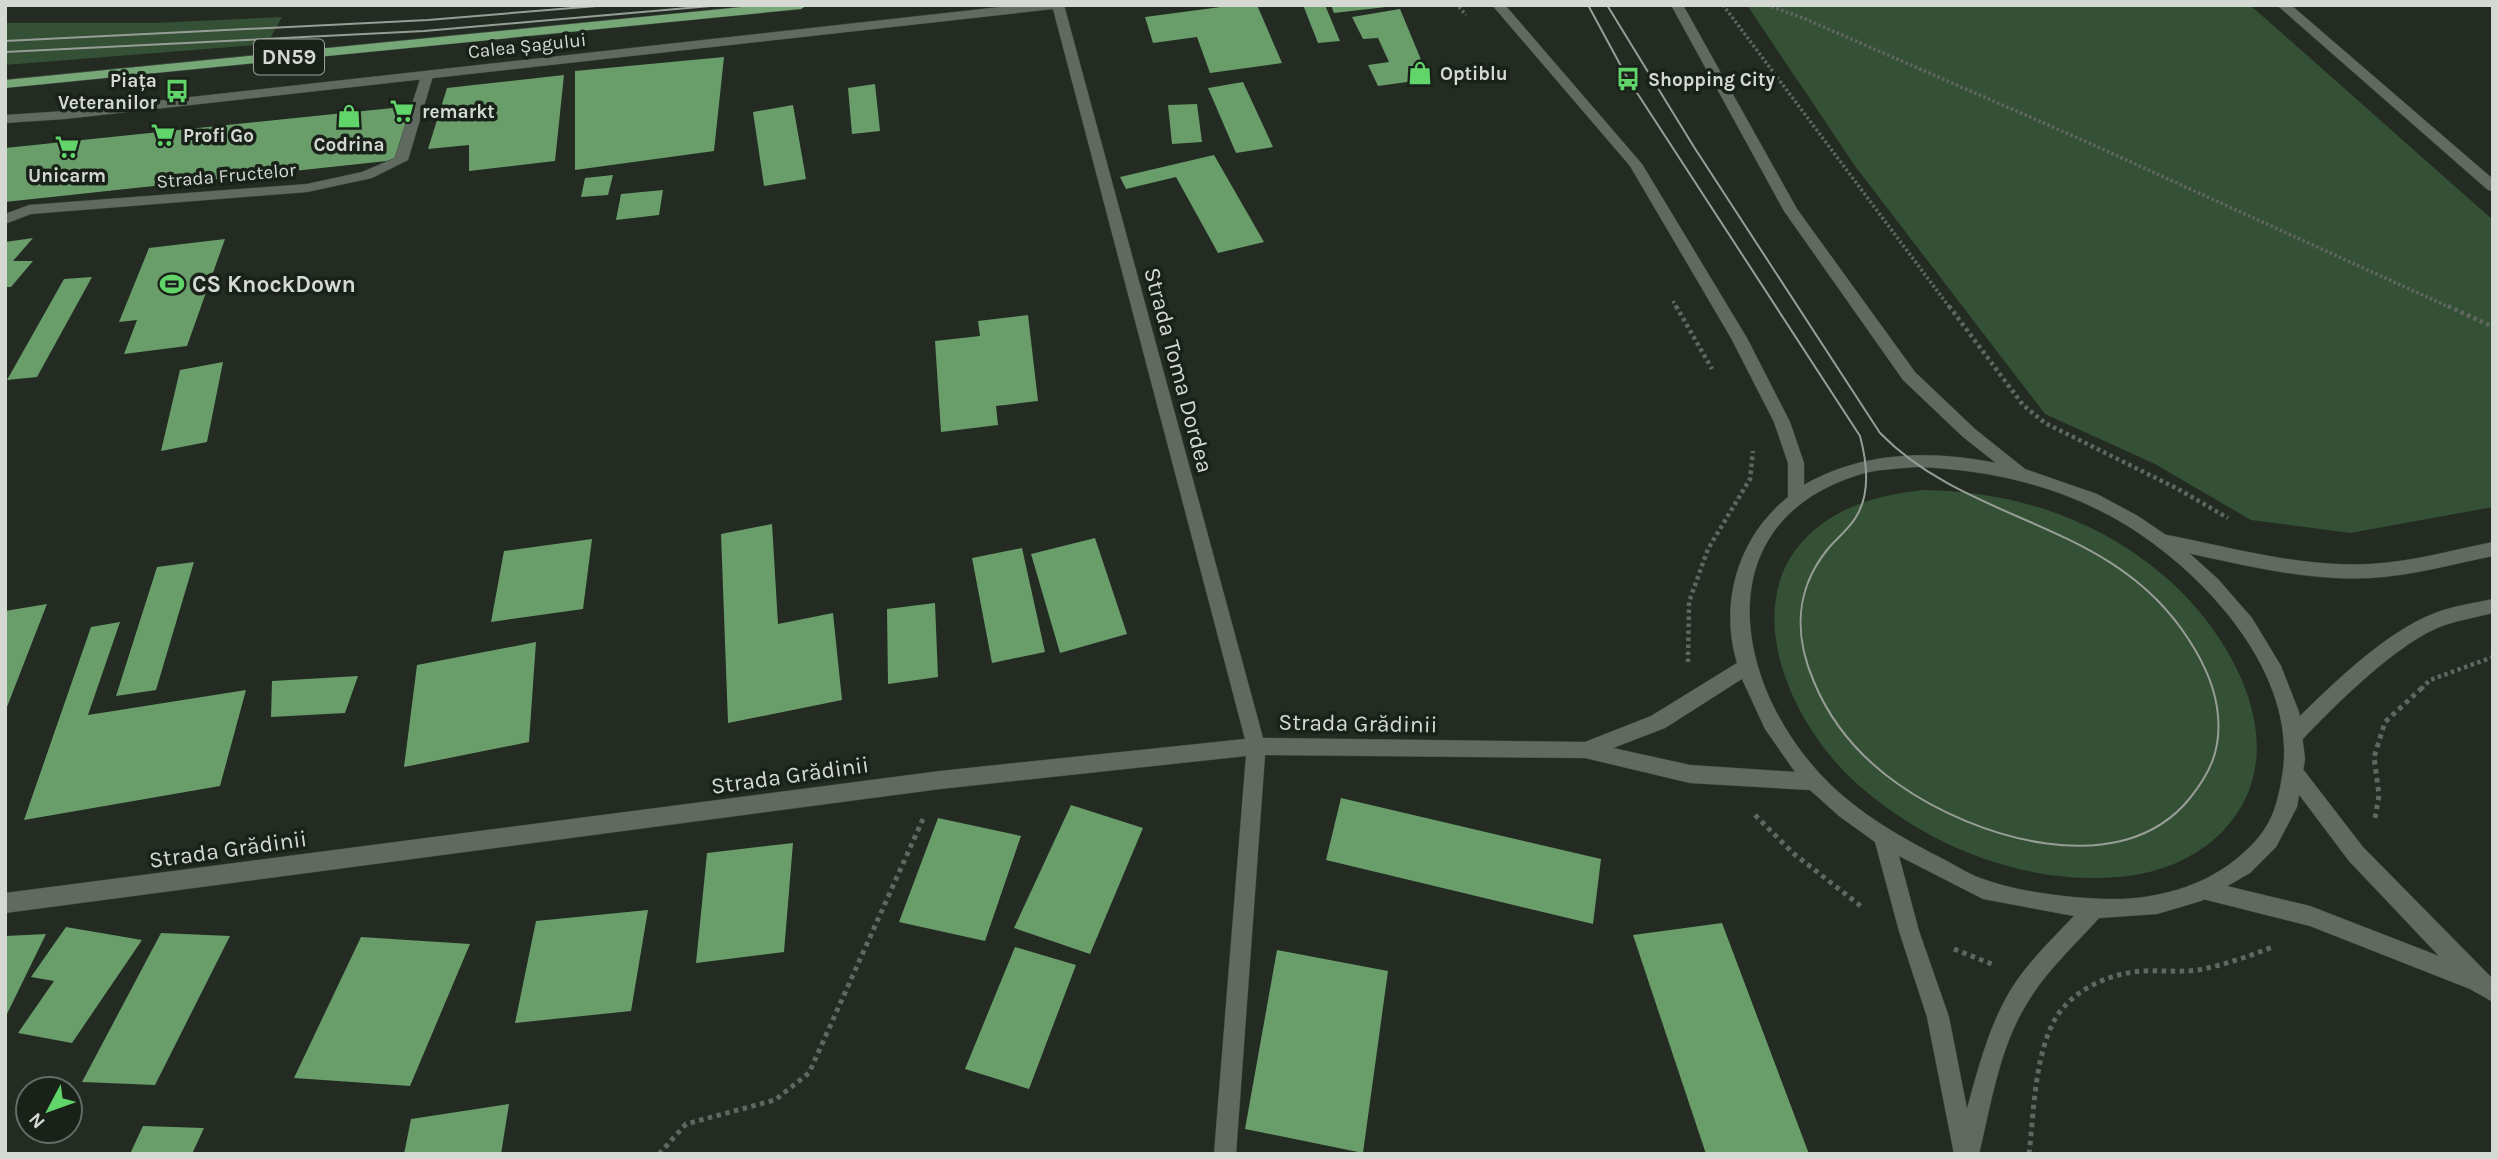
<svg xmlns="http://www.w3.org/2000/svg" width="2498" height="1159" font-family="Karla,sans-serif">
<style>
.green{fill:#345035}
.building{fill:#699d6a}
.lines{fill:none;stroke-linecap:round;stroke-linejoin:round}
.lane-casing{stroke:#404640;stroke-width:1}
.street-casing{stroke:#404640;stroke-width:1}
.primary-casing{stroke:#404640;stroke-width:1}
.path-far2{stroke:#606760;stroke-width:3.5;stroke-dasharray:2.5 2.5;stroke-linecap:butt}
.path-far1{stroke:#606760;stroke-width:4.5;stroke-dasharray:3.5 3.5;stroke-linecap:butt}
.path{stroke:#606760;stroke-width:5;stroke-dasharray:4.5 4.5;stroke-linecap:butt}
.lane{fill:#616a60;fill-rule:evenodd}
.street{fill:#616a60;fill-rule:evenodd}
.primary{fill:#75a876;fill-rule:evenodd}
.tram{stroke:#979d97;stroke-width:2}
.labels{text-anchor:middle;stroke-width:7;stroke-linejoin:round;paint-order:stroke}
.far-street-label{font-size:19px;fill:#d4d9d4;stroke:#192119}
.far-poi-label{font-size:19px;font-weight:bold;fill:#d4d9d4;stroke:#192119;text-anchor:start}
.shield{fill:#192119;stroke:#9ca29c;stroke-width:2}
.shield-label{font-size:21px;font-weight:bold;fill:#d4d9d4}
.poi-label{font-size:23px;font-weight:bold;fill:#d4d9d4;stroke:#192119;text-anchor:start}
.street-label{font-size:23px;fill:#d4d9d4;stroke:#192119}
</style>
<rect width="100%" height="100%" fill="#232b23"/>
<path class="green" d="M1747,5H2250L2493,220V507L2350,533L2251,520L2155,464L2045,414L1855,166Z
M282,17L267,44L5,65V23H154Z
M1923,490C2011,491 2095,517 2163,575C2233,634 2299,751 2223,831C2196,859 2157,874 2119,877C2023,885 1926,846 1855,782C1786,719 1729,587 1826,521C1856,501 1888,494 1923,490Z"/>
<path class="building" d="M1236,5H1257L1282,63L1210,73L1197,37L1153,43L1145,17Z
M1303,5H1325L1340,41L1318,43Z
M1331,5H1386V7L1334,13Z
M1400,9L1429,79L1378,86L1368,65L1389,62L1378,38L1363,39L1352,17Z
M724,57L714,151L575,170V71Z
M564,75L555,161L469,171V145L428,149L447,88Z
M1243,82L1273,147L1236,153L1208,88Z
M875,84L880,131L852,134L848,88Z
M1197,104L1202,142L1172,144L1168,105Z
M793,105L806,179L764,186L753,112Z
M412,106L396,160L5,202V148Z
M1214,155L1264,242L1218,253L1176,177L1126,189L1120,177Z
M613,175L608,195L581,197L585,178Z
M663,190L659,215L616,220L621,194Z
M33,238L13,261H33L11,287H5V242Z
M225,239L187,346L124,354L137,320L119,322L149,248Z
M92,277L37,377L7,380L64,279Z
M1028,315L1038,401L996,406L998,425L941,432L935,341L980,336L978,321Z
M223,362L207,442L161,451L180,370Z
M772,524L778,624L833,613L842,700L728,723L721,534Z
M1095,538L1127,634L1060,653L1031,554Z
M592,539L583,609L491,622L504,551Z
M1022,548L1045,652L992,663L972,558Z
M194,562L156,690L116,696L157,567Z
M935,603L938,677L888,684L887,609Z
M47,604L5,712V611Z
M120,622L88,715L246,690L220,786L24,820L91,627Z
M536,642L529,742L404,767L417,665Z
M358,676L345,713L271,717L272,681Z
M1341,798L1601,859L1593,924L1326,860Z
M1071,805L1143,828L1090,954L1014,928Z
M938,818L1021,836L985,941L899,922Z
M793,843L784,952L696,963L707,853Z
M648,910L631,1011L515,1023L536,921Z
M1722,923L1809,1154H1706L1633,935Z
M66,927L142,940L72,1043L18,1033L54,981L31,977Z
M161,933L230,936L155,1085L82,1082Z
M46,934L5,1018V936Z
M361,937L470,944L410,1086L294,1078Z
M1015,947L1076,965L1029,1089L965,1069Z
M1277,950L1388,971L1363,1153L1245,1129Z
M509,1104L501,1154H404L411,1119Z
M143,1126L204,1128L192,1154H130Z"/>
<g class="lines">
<g class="lane-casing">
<path id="lane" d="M2277,5H2291L2493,179V191L2488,190Z
M427,72L433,76L408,160L372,178L307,192L31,214L5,224V214L29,205L307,184L362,172L395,158L421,76Z
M2162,534C2230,547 2301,568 2370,564C2412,562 2452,550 2493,542V556C2452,564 2412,576 2370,578C2301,582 2230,561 2162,548L2156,546L2153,541L2156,536Z
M2493,599V613C2477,617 2460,620 2445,625C2400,640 2334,706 2301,741L2294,743L2287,741L2285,735L2287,729C2326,690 2384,632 2435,613C2453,606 2474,603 2493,599Z
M2295,765L2302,768L2363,847L2493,979V1002L2470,989L2310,926L2199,898L2196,891L2199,884L2206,881L2310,906L2439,956L2349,861L2288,780L2285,774L2288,768Z"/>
</g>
<g class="street-casing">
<path id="street" d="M1018,5H1064L1263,738L1585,742L1651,716L1737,663C1719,603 1738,537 1788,497V463L1774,422L1731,338L1630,166L1492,5H1505L1642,164L1747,338L1790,422L1804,463V485C1863,451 1931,450 1996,463L1963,437L1903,380L1784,211L1671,5H1683L1797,209L1915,372L1975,429L2025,469L2097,494L2138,516L2179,544L2218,579L2252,618L2281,666L2299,712L2305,759L2297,807L2276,847L2250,873L2201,901L2157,914L2099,918C2074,946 2045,972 2026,1005C1999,1049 1991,1105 1979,1154H1954L1927,1017L1899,931L1875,842L1839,816L1810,790L1690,783L1585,758L1265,755L1236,1154H1214L1246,756L940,789L5,913V893L940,771L1245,739L1053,9L65,119L5,123V115L65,111ZM1915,467C1989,469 2062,486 2126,525C2206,574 2300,676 2282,777C2276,812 2269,831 2241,855C2208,884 2165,897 2122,899C2084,900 2022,893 1986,880C1972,876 1958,867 1945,860C1902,838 1859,814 1825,779C1735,687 1704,526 1855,476C1874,469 1895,469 1915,467ZM1742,679L1765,729L1795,772L1690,765L1613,748L1665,728ZM1899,856L1983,899L2074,916C2052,939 2027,963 2010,991C1989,1026 1978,1069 1967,1109L1949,1017L1919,931Z"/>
</g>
<g class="primary-casing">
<path id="primary" d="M762,5H807L801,9L5,88V80Z"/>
</g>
<path class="path-far2" d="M1723,5L1950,308
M1767,5L1803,18L2087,142L2451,308
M1459,7L1466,15
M1673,301L1677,308"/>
<path class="path-far1" d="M1676,306L1712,369
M1949,306L2023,405L2045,423L2178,489L2228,518
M2448,306L2493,327
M1688,662L1689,602L1708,549L1750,479L1753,451
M2421,689L2430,680L2493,657"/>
<path class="path" d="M1755,815L1793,853L1862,907
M2375,818L2379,795L2374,757L2385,722L2423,687
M1954,949L1994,965
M659,1154L686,1124L775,1100L809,1073L923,819
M2029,1154C2034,1112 2034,1066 2051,1027C2065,995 2100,977 2133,972C2154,969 2176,973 2198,970C2224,965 2250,956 2275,946"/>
<use href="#lane" class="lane"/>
<use href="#street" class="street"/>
<use href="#primary" class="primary"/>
<path class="tram" d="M1588,5L1628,79L1860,436C1867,462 1871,493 1856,517C1849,529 1836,539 1827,550C1795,590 1794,636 1814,682C1831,723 1861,758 1898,784C1974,838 2121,884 2190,798C2210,773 2221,750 2218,716C2216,689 2204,663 2189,640C2112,519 1972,527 1880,433L1694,147L1607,5
M5,41L428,20L609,5
M5,52L424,31L722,5"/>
</g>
<defs>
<g id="shop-bare" transform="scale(1.89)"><path d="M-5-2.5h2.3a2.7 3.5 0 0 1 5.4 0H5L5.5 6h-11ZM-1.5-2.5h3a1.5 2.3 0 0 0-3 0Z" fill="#61d46a" stroke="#192119" stroke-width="2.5" paint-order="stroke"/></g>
<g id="bus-bare" transform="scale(1.89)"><path d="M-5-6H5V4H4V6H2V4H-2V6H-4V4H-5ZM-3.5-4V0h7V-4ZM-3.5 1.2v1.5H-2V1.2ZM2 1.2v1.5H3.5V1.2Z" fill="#61d46a" stroke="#192119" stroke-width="2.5" paint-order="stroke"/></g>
<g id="supermarket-bare" transform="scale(1.89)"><path d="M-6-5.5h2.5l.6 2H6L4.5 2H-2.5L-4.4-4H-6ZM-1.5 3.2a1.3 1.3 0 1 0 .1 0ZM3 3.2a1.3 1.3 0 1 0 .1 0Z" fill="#61d46a" stroke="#192119" stroke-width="2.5" paint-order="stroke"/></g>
<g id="stadium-bare" transform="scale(1.89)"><path d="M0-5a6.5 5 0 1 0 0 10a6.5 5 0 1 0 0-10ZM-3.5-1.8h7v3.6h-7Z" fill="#61d46a" stroke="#192119" stroke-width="2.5" paint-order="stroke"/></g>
</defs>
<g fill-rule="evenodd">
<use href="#shop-bare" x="1420" y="73"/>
<use href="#bus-bare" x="1628" y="79"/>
<use href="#bus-bare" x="177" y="91"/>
<use href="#supermarket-bare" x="402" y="111"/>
<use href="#shop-bare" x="349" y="116"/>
<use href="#supermarket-bare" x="163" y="135"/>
<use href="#supermarket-bare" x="67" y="147"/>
<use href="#stadium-bare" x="172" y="284"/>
</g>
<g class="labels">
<g class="far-street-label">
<text transform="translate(527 45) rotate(-6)" y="7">Calea Șagului</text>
<text transform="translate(226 175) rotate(-5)" y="7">Strada Fructelor</text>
</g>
<g class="far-poi-label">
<text x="1440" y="80">Optiblu</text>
<text x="1648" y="86">Shopping City</text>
<text x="157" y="87" text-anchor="end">Piața<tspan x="157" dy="22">Veteranilor</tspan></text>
<text x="422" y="118">remarkt</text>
<text x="183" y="142">Profi Go</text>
<text x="349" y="151" text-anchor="middle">Codrina</text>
<text x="67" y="182" text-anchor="middle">Unicarm</text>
</g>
<rect class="shield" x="254" y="39.5" width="70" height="35" rx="5"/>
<g class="shield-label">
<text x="289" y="64">DN59</text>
</g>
<g class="poi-label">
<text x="192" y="292">CS KnockDown</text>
</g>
<g class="street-label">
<text transform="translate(1179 370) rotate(75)" y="8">Strada Toma Dordea</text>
<text transform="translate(1358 723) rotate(1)" y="8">Strada Grădinii</text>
<text transform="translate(790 775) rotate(-8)" y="8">Strada Grădinii</text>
<text transform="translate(228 849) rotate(-8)" y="8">Strada Grădinii</text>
</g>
</g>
<rect width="2498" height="1159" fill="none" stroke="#d4d9d4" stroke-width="14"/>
<g transform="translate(49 1110) rotate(229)"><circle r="33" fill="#192119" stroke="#646b64" stroke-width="2"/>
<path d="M0-5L12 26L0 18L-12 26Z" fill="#61d46a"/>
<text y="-10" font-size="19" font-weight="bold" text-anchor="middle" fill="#d4d9d4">N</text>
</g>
</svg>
